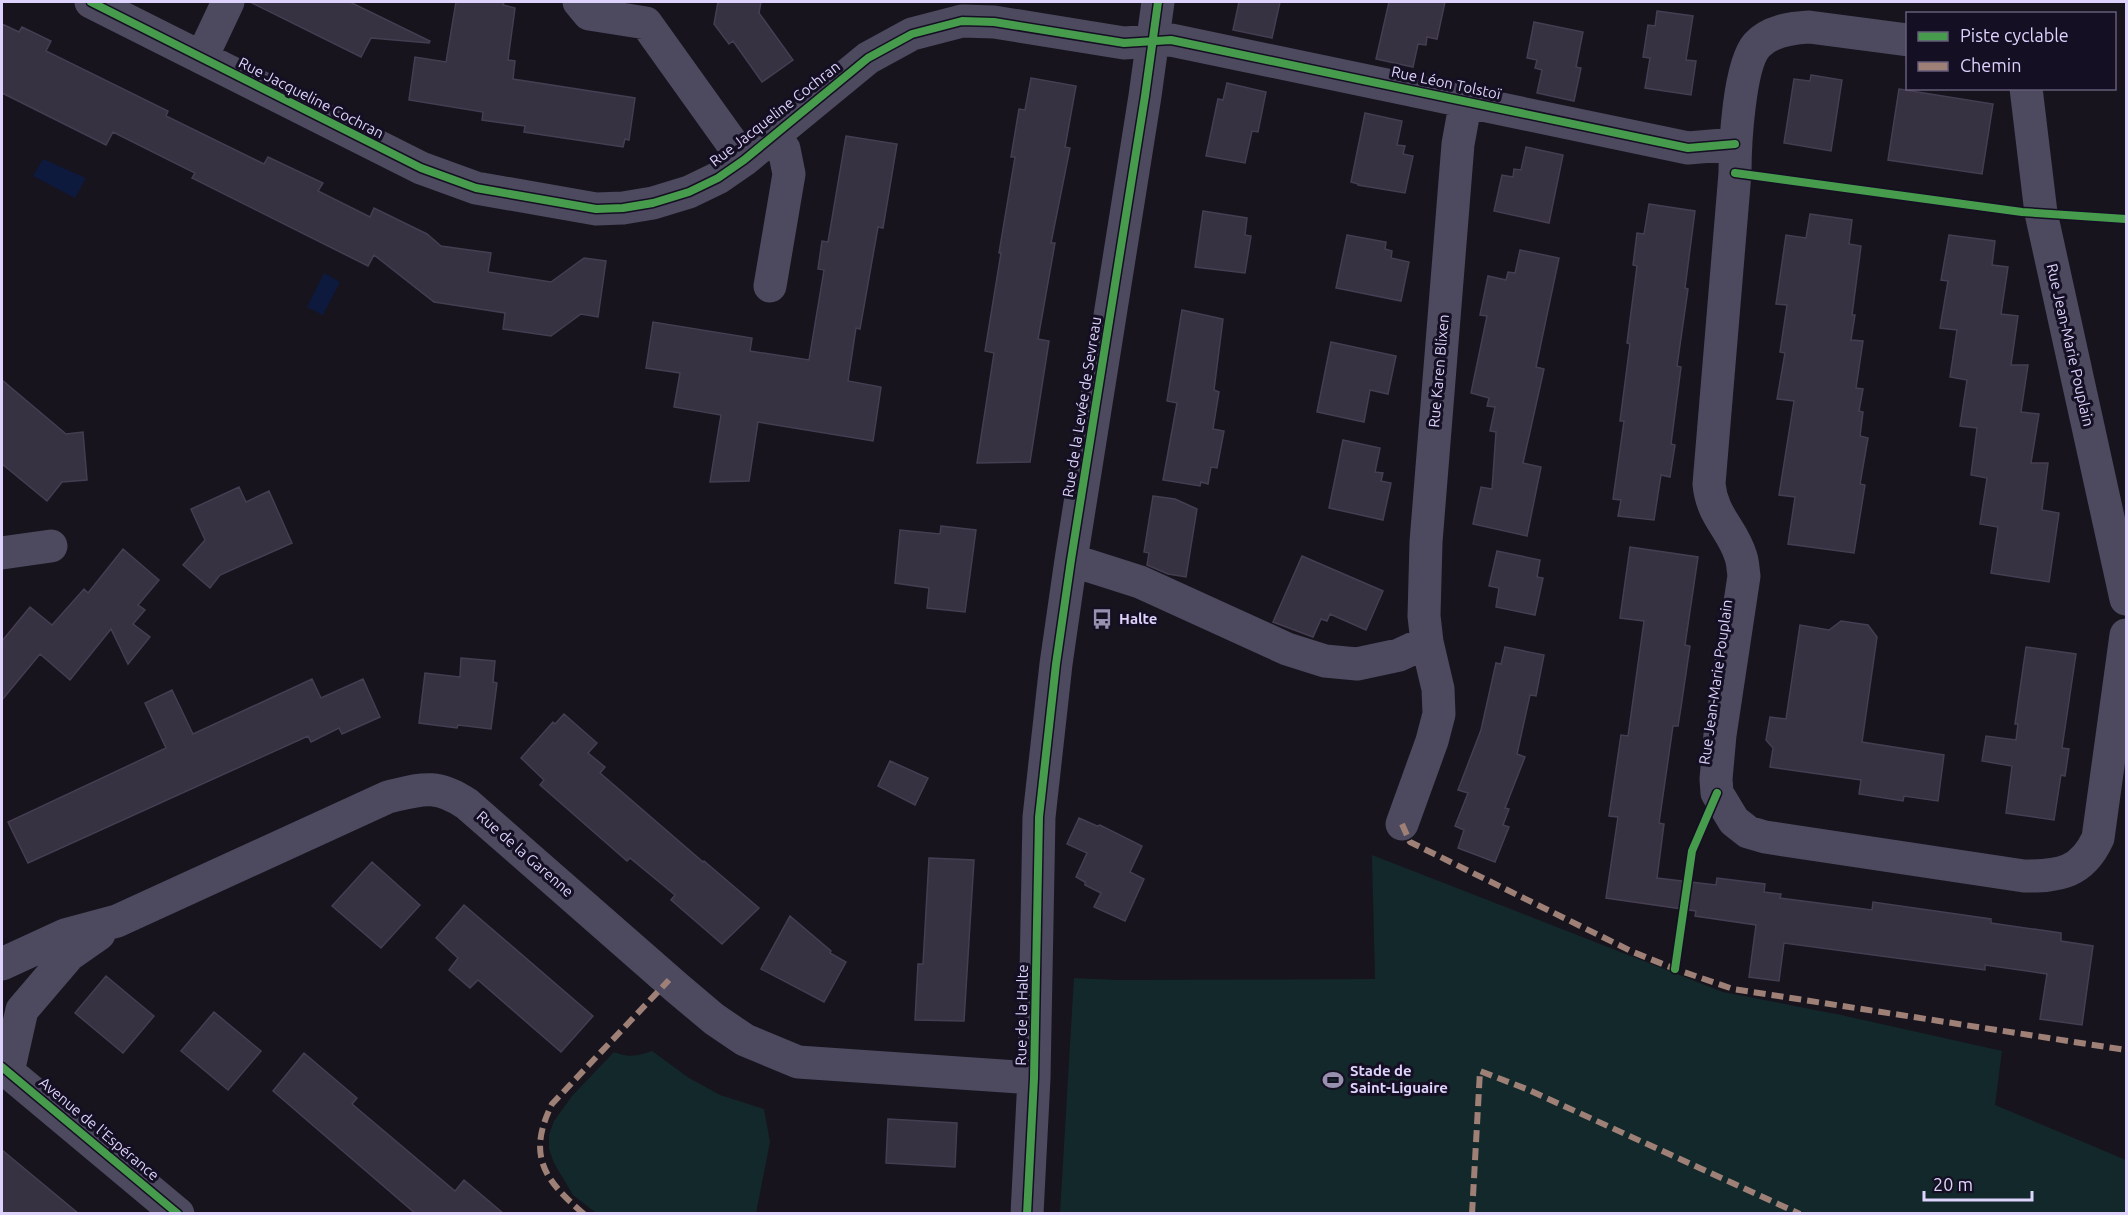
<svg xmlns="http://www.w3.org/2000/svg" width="2128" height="1215" font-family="Ubuntu,sans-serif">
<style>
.green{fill:#13282b}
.water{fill:#0d193d}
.building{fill:#363241;stroke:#453e52;stroke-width:1.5}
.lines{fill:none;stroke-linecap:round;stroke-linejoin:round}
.minor{stroke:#4d495f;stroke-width:33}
.quiet{stroke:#9e8076;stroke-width:6;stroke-dasharray:12 6;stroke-linecap:butt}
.cycleway-casing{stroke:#150f23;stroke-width:11}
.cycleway{stroke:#469c4c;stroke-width:8}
.labels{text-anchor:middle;stroke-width:6;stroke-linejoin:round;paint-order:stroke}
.street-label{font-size:15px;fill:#ddd3fd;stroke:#150f23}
.poi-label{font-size:15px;font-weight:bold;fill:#ddd3fd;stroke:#150f23;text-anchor:start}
</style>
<rect width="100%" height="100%" fill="#17141e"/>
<path class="green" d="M1372,855L1723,992L1841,1015L2002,1051L1995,1105L2126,1160V1213H1060L1074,978L1116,980L1375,979Z
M652,1051L689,1078L720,1095L764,1109L770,1142L756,1213H596L573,1195L554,1163L549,1149V1135L554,1121L572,1096L614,1052C629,1058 637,1056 652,1051Z"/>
<path class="water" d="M43,159L86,178L75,198L33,176Z
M324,273L340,282L323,315L307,307Z"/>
<path class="building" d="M250,2H350L430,41L429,43L371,38L361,57Z
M456,2H504L503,5L515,8L508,60L515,61L513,79L635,98L629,140L625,139L623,147L524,132L525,126L482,120L483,112L409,100L415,57L446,62Z
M718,2H761L759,13L793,60L762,82L733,41L729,44L714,24Z
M1239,2H1280L1272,38L1233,30Z
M1389,2H1445L1437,39L1427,37L1426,45L1418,44L1413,67L1376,59Z
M1657,11L1693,16L1686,60L1696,61L1691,95L1645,88L1650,58L1643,57L1648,25L1655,26Z
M1534,22L1583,32L1576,67L1581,68L1574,101L1537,93L1542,70L1535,68L1537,60L1527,58Z
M2,24L19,32L22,27L51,41L46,51L168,111L166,116L264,164L268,157L323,183L318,191L370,217L374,208L427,234L441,246L491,253L488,272L551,282L584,258L606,261L598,317L581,314L551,336L503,329L505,313L434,302L374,255L368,266L192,178L195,173L113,132L106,145L2,93Z
M1811,75L1842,80L1831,151L1784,143L1794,79L1810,81Z
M1031,78L1076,86L1065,147L1070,148L1051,243H1055L1038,339L1049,341L1030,462L977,463L994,353L985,351L1001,253H999L1015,157H1011L1019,109L1025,110Z
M1227,83L1266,92L1258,132L1252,131L1245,163L1206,156L1218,99L1223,100Z
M1899,89L1993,104L1982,174L1888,160Z
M1365,113L1402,121L1397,145L1405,146L1403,154L1413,156L1405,193L1358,185V184L1351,182Z
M846,136L897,144L883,228L878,227L860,329L856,328L848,381L881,387L873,441L758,422L749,481L710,482L721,415L674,407L680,373L646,368L653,322L752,338L750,351L809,360L824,270L818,269L822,241L828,242Z
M1526,147L1563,155L1549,223L1494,211L1502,175L1513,177L1514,169L1521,170Z
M1649,204L1695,211L1685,288L1688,289L1677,366L1681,367L1671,444L1675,445L1670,477L1661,475L1654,520L1618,516L1621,500L1613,499L1624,421H1620L1630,344L1627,343L1637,266L1633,265L1637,233L1644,234Z
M1203,211L1247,218L1245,235L1251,236L1245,273L1195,267Z
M1810,214L1852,220L1849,244L1861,246L1852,315H1855L1851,340L1863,341L1856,388L1863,389L1859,411L1863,412L1860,436L1868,438L1860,484L1865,485L1854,553L1788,544L1795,497L1779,495L1794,401L1777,399L1785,353L1780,352L1787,305L1776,304L1786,235L1806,238Z
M1347,235L1386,242L1385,249L1392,251L1391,258L1409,262L1401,301L1336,288Z
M1949,235L1995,241L1992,265L2008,267L2001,314L2018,316L2011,365H2028L2021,412L2039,414L2031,463H2048L2042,510L2059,513L2049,582L1991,573L1998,527L1980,524L1987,478L1971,475L1977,428L1960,426L1967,380L1950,377L1957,330L1940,328L1948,281L1941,280Z
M1520,250L1559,258L1536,367L1544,369L1523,463L1541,467L1527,536L1473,524L1481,487L1492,489L1496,432L1490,431L1495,407L1487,406L1489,398L1471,393L1487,316L1480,315L1488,276L1506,280L1508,272L1515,273Z
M1182,310L1223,319L1214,390L1219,392L1213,429L1224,431L1217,468L1211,467L1208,484L1201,482L1200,486L1163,480L1177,403L1167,401Z
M1331,342L1396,356L1388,394L1370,390L1364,422L1317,412Z
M2,380L66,434L83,432L87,480L62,482L47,501L2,464Z
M1343,440L1380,448L1375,472L1383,473L1381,481L1391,483L1383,520L1329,508Z
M239,487L246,502L269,491L292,543L220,575L210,588L183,565L205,540L191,509Z
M1153,496L1175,499L1197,509L1186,577L1168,574L1147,565L1149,553L1144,552Z
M941,526L976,530L965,612L927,608L929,588L895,583L900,530L940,534Z
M1630,547L1698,557L1685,645L1690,646L1681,707L1678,726H1673L1659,823L1664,824L1657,878L1716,885L1717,878L1765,884L1764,892L1781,894L1780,898L1872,910L1873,902L1991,919V923L2061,933V941L2093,946L2082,1025L2040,1019L2047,974L1985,965V970L1784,943L1779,981L1749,977L1756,925L1695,916L1696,911L1606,898L1618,817L1609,816L1621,735L1628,736L1644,621L1620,618Z
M123,549L159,580L138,605L145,610L133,624L150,637L128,664L111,629L70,680L40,654L2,700V641L30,607L52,625L84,589L88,593Z
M1497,551L1540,560L1537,577L1543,578L1535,615L1496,607L1499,588L1489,586Z
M1302,556L1383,591L1366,630L1330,614L1327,621L1321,619L1313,637L1273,622Z
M1841,621L1868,625L1877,637L1862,742L1944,755L1938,801L1904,796L1903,801L1859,794L1861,780L1770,767L1773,748L1766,740L1770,717L1786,719L1800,625L1829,630Z
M1505,647L1544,655L1536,696L1530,695L1517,754L1525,757L1505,808L1509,809L1503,825L1509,827L1495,862L1458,848L1464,830L1455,826L1468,793L1458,790L1481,730L1496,663L1501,664Z
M2026,647L2076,654L2062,748L2069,749L2065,776L2061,775L2054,820L2006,813L2012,766L1982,761L1986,736L2016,740L2018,724H2015Z
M461,658L495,661L493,682L497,683L491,729L458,725L457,728L419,723L425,673L460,677Z
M312,679L321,698L363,679L380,717L342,734L339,728L311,742L308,736L28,863L8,822L166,748L145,703L172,690L193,734Z
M564,714L597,743L588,753L605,767L600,773L703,862L704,861L759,908L722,944L671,900L675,895L630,858L627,861L540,785L544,780L521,758L553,722L555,724Z
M890,761L928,778L915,805L878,786Z
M1079,818L1097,826L1100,825L1142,846L1130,872L1144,879L1125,921L1094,907L1101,893L1085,885V882L1076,877L1087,853L1067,844Z
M929,858L974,860L964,1021L915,1020L918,964H923Z
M372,862L420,905L381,948L332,906Z
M464,905L593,1016L561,1052L478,980L470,988L449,970L458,958L436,938Z
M790,916L831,951L830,953L846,962L824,1002L761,969Z
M106,976L154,1016L123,1053L75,1013Z
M214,1012L261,1051L228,1090L181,1051Z
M304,1053L357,1098L352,1104L455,1191L464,1180L504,1214H416L273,1091Z
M888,1119L957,1123L955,1167L886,1163Z
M2,1150L79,1214H2Z"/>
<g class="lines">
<path class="minor" d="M91,2L421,168L476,188L596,209L623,208L653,203L689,192L718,178L744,160L868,58L912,34L962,21L994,22L1124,43L1171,40L1688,148L1735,144
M579,2L589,14L646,23L744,160
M1908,40L1809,27C1791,28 1770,31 1757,45C1739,65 1735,145 1735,173L1709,484C1712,517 1733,529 1741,557C1743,563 1743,570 1744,576L1720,735L1716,779L1717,793L1734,821L1748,832L1765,837L2024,876C2060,876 2082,873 2098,838L2126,635
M202,57L228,2
M2026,88L2041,213L2126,599
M770,286L789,174L784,149L773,136
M2,553L51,546
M1071,560L1140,582L1287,649L1325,661L1357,664L1399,655L1427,642
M1402,824L1432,741L1439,714L1438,689L1427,642L1424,616L1426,542L1458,144L1466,100
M2,964L65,935L117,921L388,797C422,789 436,783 467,804L676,987L714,1019L745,1040L798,1062L1034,1078
M2,1067L178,1214
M8,1072L22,1010L69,955L99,934
M1027,1214L1034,1078L1039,817L1056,664L1071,560L1145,96L1158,2"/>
<path class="quiet" d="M1402,824L1410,842L1633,952L1675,969L1733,989L2126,1050
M584,1214C543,1179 527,1155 552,1104L669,980
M1472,1214L1480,1071L1529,1090L1800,1214"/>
<g class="cycleway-casing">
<path id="cycleway" d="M91,2L421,168L476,188L596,209L623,208L653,203L689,192L718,178L744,160L868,58L912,34L962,21L994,22L1124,43L1171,40L1688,148L1735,144
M1735,173L2022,212L2126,219
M1675,969L1692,851L1717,793
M2,1067L178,1214
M1027,1214L1034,1078L1039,817L1056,664L1071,560L1145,96L1158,2"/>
</g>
<use href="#cycleway" class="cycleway"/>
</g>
<defs>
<g id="bus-bare" transform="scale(1.62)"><path d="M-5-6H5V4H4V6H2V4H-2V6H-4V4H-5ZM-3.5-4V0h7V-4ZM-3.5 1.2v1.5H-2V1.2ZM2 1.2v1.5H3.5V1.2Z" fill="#9890af" stroke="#150f23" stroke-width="2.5" paint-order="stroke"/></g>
<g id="stadium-bare" transform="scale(1.62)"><path d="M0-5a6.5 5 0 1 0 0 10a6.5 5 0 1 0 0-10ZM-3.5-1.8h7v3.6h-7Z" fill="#9890af" stroke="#150f23" stroke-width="2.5" paint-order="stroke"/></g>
</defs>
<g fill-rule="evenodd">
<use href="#bus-bare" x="1102" y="619"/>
<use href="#stadium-bare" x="1333" y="1080"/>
</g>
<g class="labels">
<g class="street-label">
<text transform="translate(1446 83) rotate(12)" y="5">Rue Léon Tolstoï</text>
<text transform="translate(311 98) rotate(27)" y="5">Rue Jacqueline Cochran</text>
<text transform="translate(775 114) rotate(-38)" y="5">Rue Jacqueline Cochran</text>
<text transform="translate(2070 345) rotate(77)" y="5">Rue Jean-Marie Pouplain</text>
<text transform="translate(1439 371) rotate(-85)" y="5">Rue Karen Blixen</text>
<text transform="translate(1082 407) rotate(-81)" y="5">Rue de la Levée de Sevreau</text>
<text transform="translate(1716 682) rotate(-82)" y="5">Rue Jean-Marie Pouplain</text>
<text transform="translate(525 854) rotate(41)" y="5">Rue de la Garenne</text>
<text transform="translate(1022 1015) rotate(-89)" y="5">Rue de la Halte</text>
<text transform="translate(99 1129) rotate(40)" y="5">Avenue de l'Espérance</text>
</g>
<g class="poi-label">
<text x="1119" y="624">Halte</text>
<text x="1350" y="1076">Stade de<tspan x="1350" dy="17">Saint-Liguaire</tspan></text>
</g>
</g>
<rect width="2128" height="1215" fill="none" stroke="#ddd3fd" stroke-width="6"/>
<rect x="1906" y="12" width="210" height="78" fill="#150f23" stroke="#655d7a" stroke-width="1.5"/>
<rect x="1918" y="32" width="30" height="9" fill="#469c4c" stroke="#655d7a" stroke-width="1.5"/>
<text x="1960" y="42" font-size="18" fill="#ddd3fd">Piste cyclable</text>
<rect x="1918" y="62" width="30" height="9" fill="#9e8076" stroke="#655d7a" stroke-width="1.5"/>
<text x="1960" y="72" font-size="18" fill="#ddd3fd">Chemin</text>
<path d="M1924 1191v9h108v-9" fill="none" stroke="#ddd3fd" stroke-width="3"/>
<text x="1933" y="1191" font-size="18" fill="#ddd3fd" stroke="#150f23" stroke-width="4.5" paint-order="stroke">20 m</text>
</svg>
